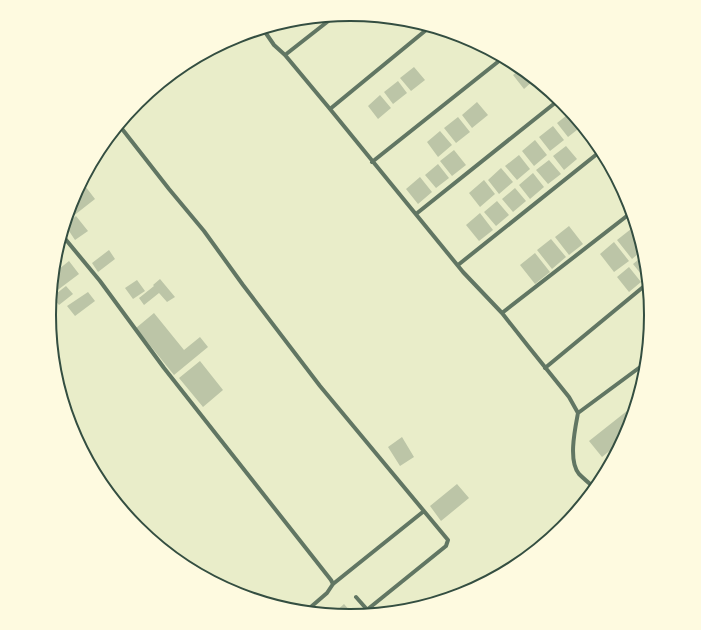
<svg xmlns="http://www.w3.org/2000/svg" width="701" height="630" font-family="'Nunito Sans',sans-serif">
<style>
.building{fill:#bcc5a7}
.lines{fill:none;stroke-linecap:round;stroke-linejoin:round}
.minor{stroke:#617663;stroke-width:4}
.rim{fill:none;stroke:#344e41;stroke-width:2}
</style>
<rect width="100%" height="100%" fill="#e9edc9"/>
<path class="building" d="M414,67L425,80L411,91L400,78Z
M522,68L535,79L524,89L513,75Z
M398,81L407,93L393,104L384,92Z
M380,95L391,108L378,119L368,106Z
M477,102L488,115L472,128L462,115Z
M571,112L582,126L568,137L557,123Z
M458,117L470,132L456,143L444,128Z
M553,126L564,140L550,151L539,137Z
M440,131L452,145L438,157L427,142Z
M535,140L547,155L534,166L522,151Z
M566,146L577,159L564,170L553,156Z
M454,150L466,165L452,176L440,161Z
M519,155L530,169L517,180L505,166Z
M549,160L561,174L548,184L536,170Z
M438,164L449,178L436,188L425,175Z
M501,168L513,182L499,194L488,180Z
M533,173L544,187L530,199L519,185Z
M420,177L432,192L418,204L406,189Z
M484,180L495,194L480,207L469,193Z
M82,182L95,199L72,217L69,213L71,204L79,198L76,194Z
M515,188L526,201L513,212L502,199Z
M497,201L509,215L496,226L484,212Z
M480,213L493,230L479,241L466,225Z
M76,216L88,231L75,240L65,225Z
M569,226L583,244L569,255L555,237Z
M631,229L642,243L644,249L632,259L617,240Z
M551,239L566,257L552,269L537,250Z
M614,242L629,261L614,272L600,254Z
M109,250L115,259L98,272L92,263Z
M535,253L550,272L535,284L520,265Z
M645,254L648,277L645,279L633,264Z
M69,261L79,274L51,295L54,273Z
M629,267L641,282L629,292L617,277Z
M160,279L175,297L167,302L159,293L144,305L139,298L154,286L153,285Z
M137,280L145,291L133,299L125,288Z
M66,286L73,294L59,305L52,297Z
M88,292L95,301L75,316L67,306Z
M154,313L184,350L200,337L208,347L174,375L136,328Z
M200,361L223,390L203,407L179,378Z
M637,403L628,430L623,440L602,457L589,441Z
M402,437L414,457L400,466L388,447Z
M457,484L469,498L441,521L430,506Z
M344,604L351,612L347,616L333,614Z"/>
<g class="lines">
<path class="minor" d="M263,29L274,45L285,55L330,109L463,272L502,313L528,346L569,397L578,413
M285,55L336,15
M330,109L431,26
M119,125L169,189L204,231L243,285L320,386L448,540L446,546L368,609
M372,162L504,57
M416,214L560,99
M62,235L100,281L164,368L331,580L333,584
M458,265L602,150
M502,313L632,212
M545,368L648,283
M596,489C590,484 584,479 579,474C568,461 575,429 578,413L647,362
M356,597L371,614
M305,612L327,593L333,584L424,511"/>
</g>
<path d="M0 0H701V630H0ZM56 315a294 294 0 1 1 588 0a294 294 0 1 1-588 0Z" fill="#fefae0" fill-rule="evenodd"/>
<path class="rim" d="M56 315a294 294 0 1 1 588 0a294 294 0 1 1-588 0Z"/>
</svg>
